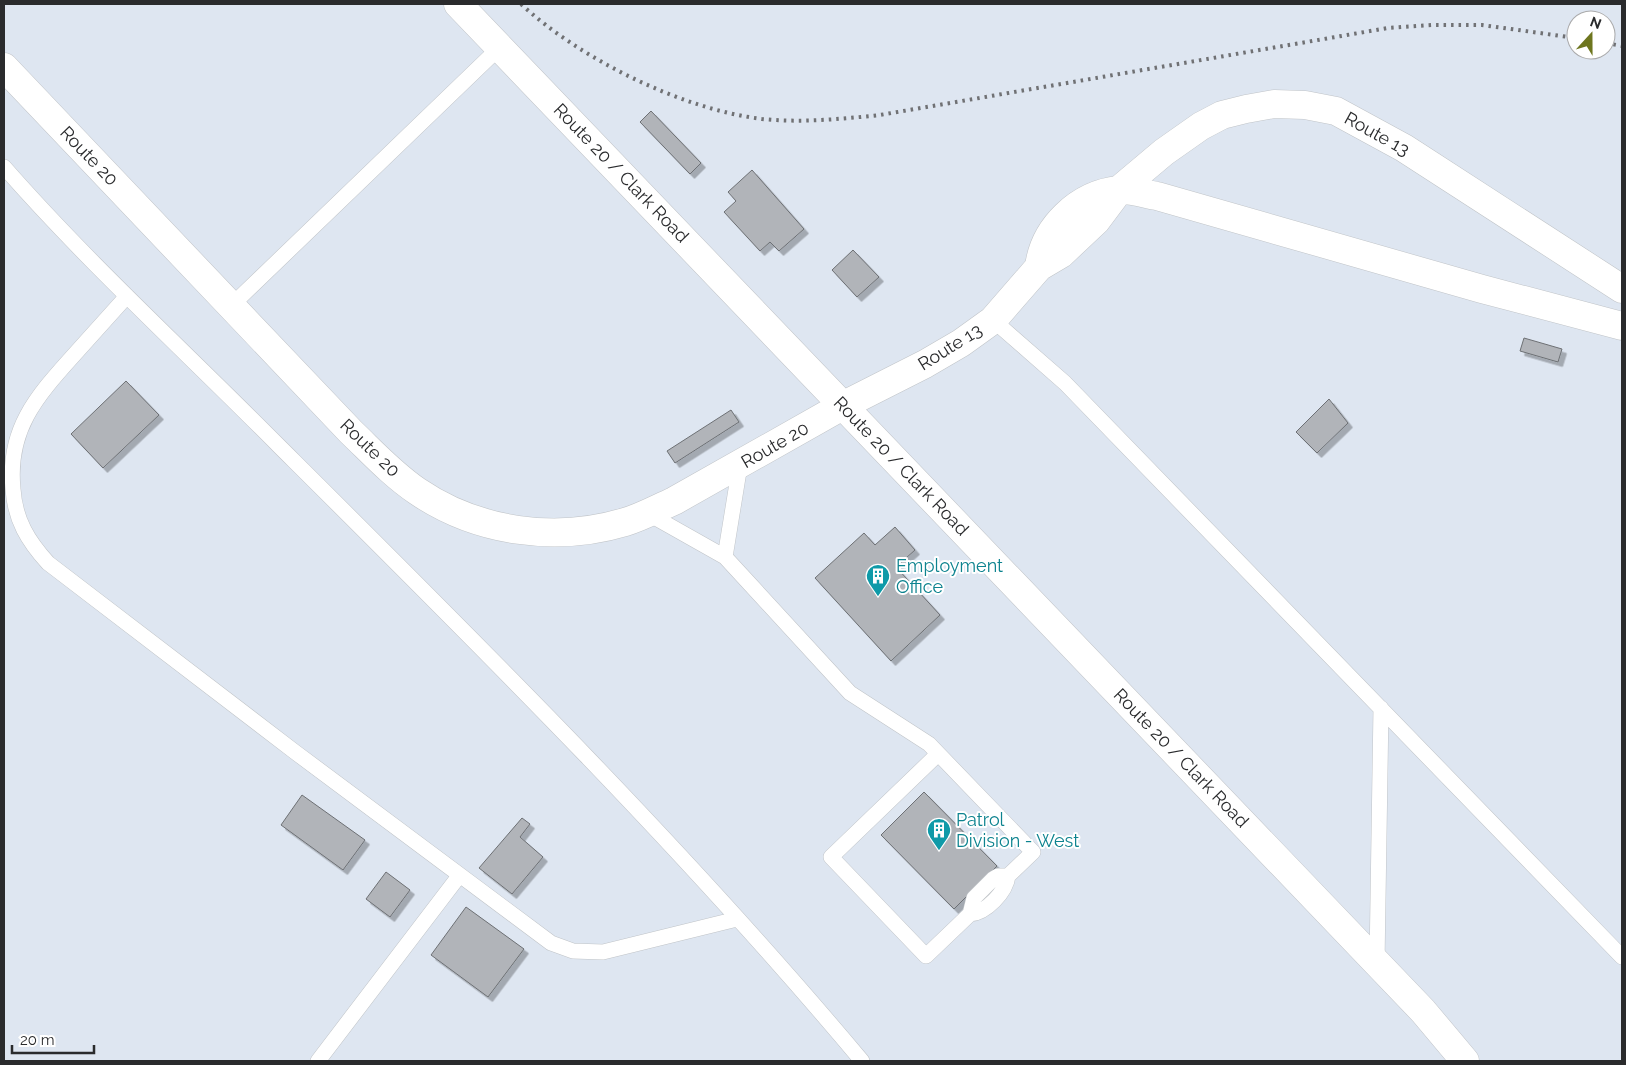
<svg xmlns="http://www.w3.org/2000/svg" width="1626" height="1065" font-family="Raleway,sans-serif">
<style>
.built{fill:#dee6f1;fill-rule:evenodd}
.building{fill:#b1b4b9;stroke:#6d7074;filter:url(#shadow)}
.lines{fill:none;stroke-linecap:round;stroke-linejoin:round}
.service-casing{stroke:#c0c4c8;stroke-width:16}
.minor-casing{stroke:#c0c4c8;stroke-width:29}
.service{stroke:#fff;stroke-width:15}
.minor{stroke:#fff;stroke-width:28}
.rail{stroke:#707174;stroke-width:4;stroke-dasharray:2.5 5;stroke-linecap:butt}
.labels{text-anchor:middle;stroke-width:4;stroke-linejoin:round;paint-order:stroke}
.street-label{font-size:18px;fill:#2a2b2d;stroke:#fff}
.culture-label{font-size:18px;fill:#0d838f;stroke:#fff;text-anchor:start}
</style>
<defs>
<filter id="shadow"><feDropShadow dx="4.5" dy="4.5" stdDeviation="0" flood-color="#0004"/></filter>
</defs>
<rect width="100%" height="100%" fill="#eff2f7"/>
<path class="built" d="M4,4H1622V1061H4ZM1576,20H1606V50H1576Z"/>
<path class="building" d="M651,111L701,163L690,174L640,122Z
M752,170L804,229L779,251L770,242L760,251L724,212L736,201L728,192Z
M853,250L879,277L857,297L832,270Z
M1524,338L1562,349L1558,362L1520,351Z
M126,381L159,415L103,468L71,434Z
M1329,399L1348,423L1317,453L1296,432Z
M731,410L739,422L675,463L667,451Z
M895,527L915,550L896,567L940,615L891,661L815,578L864,533L875,545Z
M924,792L997,866L954,909L881,835Z
M302,795L365,840L343,870L281,825Z
M522,818L530,824L520,837L543,857L512,894L479,868Z
M386,872L410,890L390,917L366,899Z
M466,907L524,949L488,997L431,955Z"/>
<g class="lines">
<g class="service-casing">
<path id="service" d="M4,167C90,265 187,353 279,446C479,645 681,845 862,1061
M127,296C109,316 91,336 73,356C36,397 7,430 13,489C15,520 28,541 48,563L295,752L551,943L573,951L603,952L737,919
M231,306L500,47
M993,320L1065,383L1622,957
M647,513L725,557L740,465
M725,557L850,693L929,744L1033,852L1008,876H998L993,879L974,898L970,914L926,956L831,857L938,754
M970,914C986,913 1006,892 1008,876
M1377,963L1381,708
M318,1061L459,876"/>
</g>
<g class="minor-casing">
<path id="minor" d="M458,4L1377,963L1423,1011L1465,1061
M4,67L351,432C372,452 392,474 417,491C477,532 555,543 625,522C642,517 658,508 674,501L844,405L925,364L961,343L993,320L1039,267L1061,254L1096,221L1120,189L1164,152L1201,126L1222,115L1246,109L1274,104L1305,105L1336,111L1404,148L1622,289
M1039,267C1044,227 1079,194 1119,190C1130,189 1145,194 1157,196L1482,289L1622,326"/>
</g>
<use href="#service" class="service"/>
<use href="#minor" class="minor"/>
<path class="rail" d="M521,4C580,59 681,109 762,119C801,123 841,119 880,115L1388,28L1432,25H1482L1576,38
M1606,43L1622,46"/>
</g>
<defs>
<g id="building-pin" transform="scale(1.25)"><path d="M0 17L-7.5 6A9.5 9.5 0 1 1 7.5 6Z" fill="#0f9aa8" stroke="#fff"/><path d="M-4-6H4V6H1V3H-1V6H-4ZM-2.5-4.3h1.7v1.8h-1.7ZM.8-4.3h1.7v1.8H.8ZM-2.5-1h1.7V.8h-1.7ZM.8-1h1.7V.8H.8Z" fill="#fff"/></g>
</defs>
<g fill-rule="evenodd">
<use href="#building-pin" x="878" y="576"/>
<use href="#building-pin" x="939" y="830"/>
</g>
<g class="labels">
<g class="street-label">
<text transform="translate(1377 134) rotate(29)" y="6">Route 13</text>
<text transform="translate(89 156) rotate(46)" y="6">Route 20</text>
<text transform="translate(621 173) rotate(46)" y="6">Route 20 / Clark Road</text>
<text transform="translate(950 347) rotate(-32)" y="6">Route 13</text>
<text transform="translate(775 445) rotate(-30)" y="6">Route 20</text>
<text transform="translate(370 448) rotate(44)" y="6">Route 20</text>
<text transform="translate(901 466) rotate(46)" y="6">Route 20 / Clark Road</text>
<text transform="translate(1181 758) rotate(46)" y="6">Route 20 / Clark Road</text>
</g>
<g class="culture-label">
<text x="896" y="572">Employment<tspan x="896" dy="21">Office</tspan></text>
<text x="956" y="826">Patrol<tspan x="956" dy="21">Division - West</tspan></text>
</g>
</g>
<rect width="1626" height="1065" fill="none" stroke="#2a2b2d" stroke-width="10"/>
<g transform="translate(1591 35) rotate(21)"><circle r="24" fill="#ffffff" stroke="#aaaaab"/>
<path d="M0-4L9 19L0 12L-9 19Z" fill="#6e761f"/>
<text y="-8" font-size="14" font-weight="bold" text-anchor="middle" fill="#2a2b2d">N</text>
</g>
<path d="M12 1045v8h82v-8" fill="none" stroke="#2a2b2d" stroke-width="2.5"/>
<text x="20" y="1045" font-size="15" fill="#2a2b2d" stroke="#ffffff" stroke-width="4" paint-order="stroke">20 m</text>
</svg>
